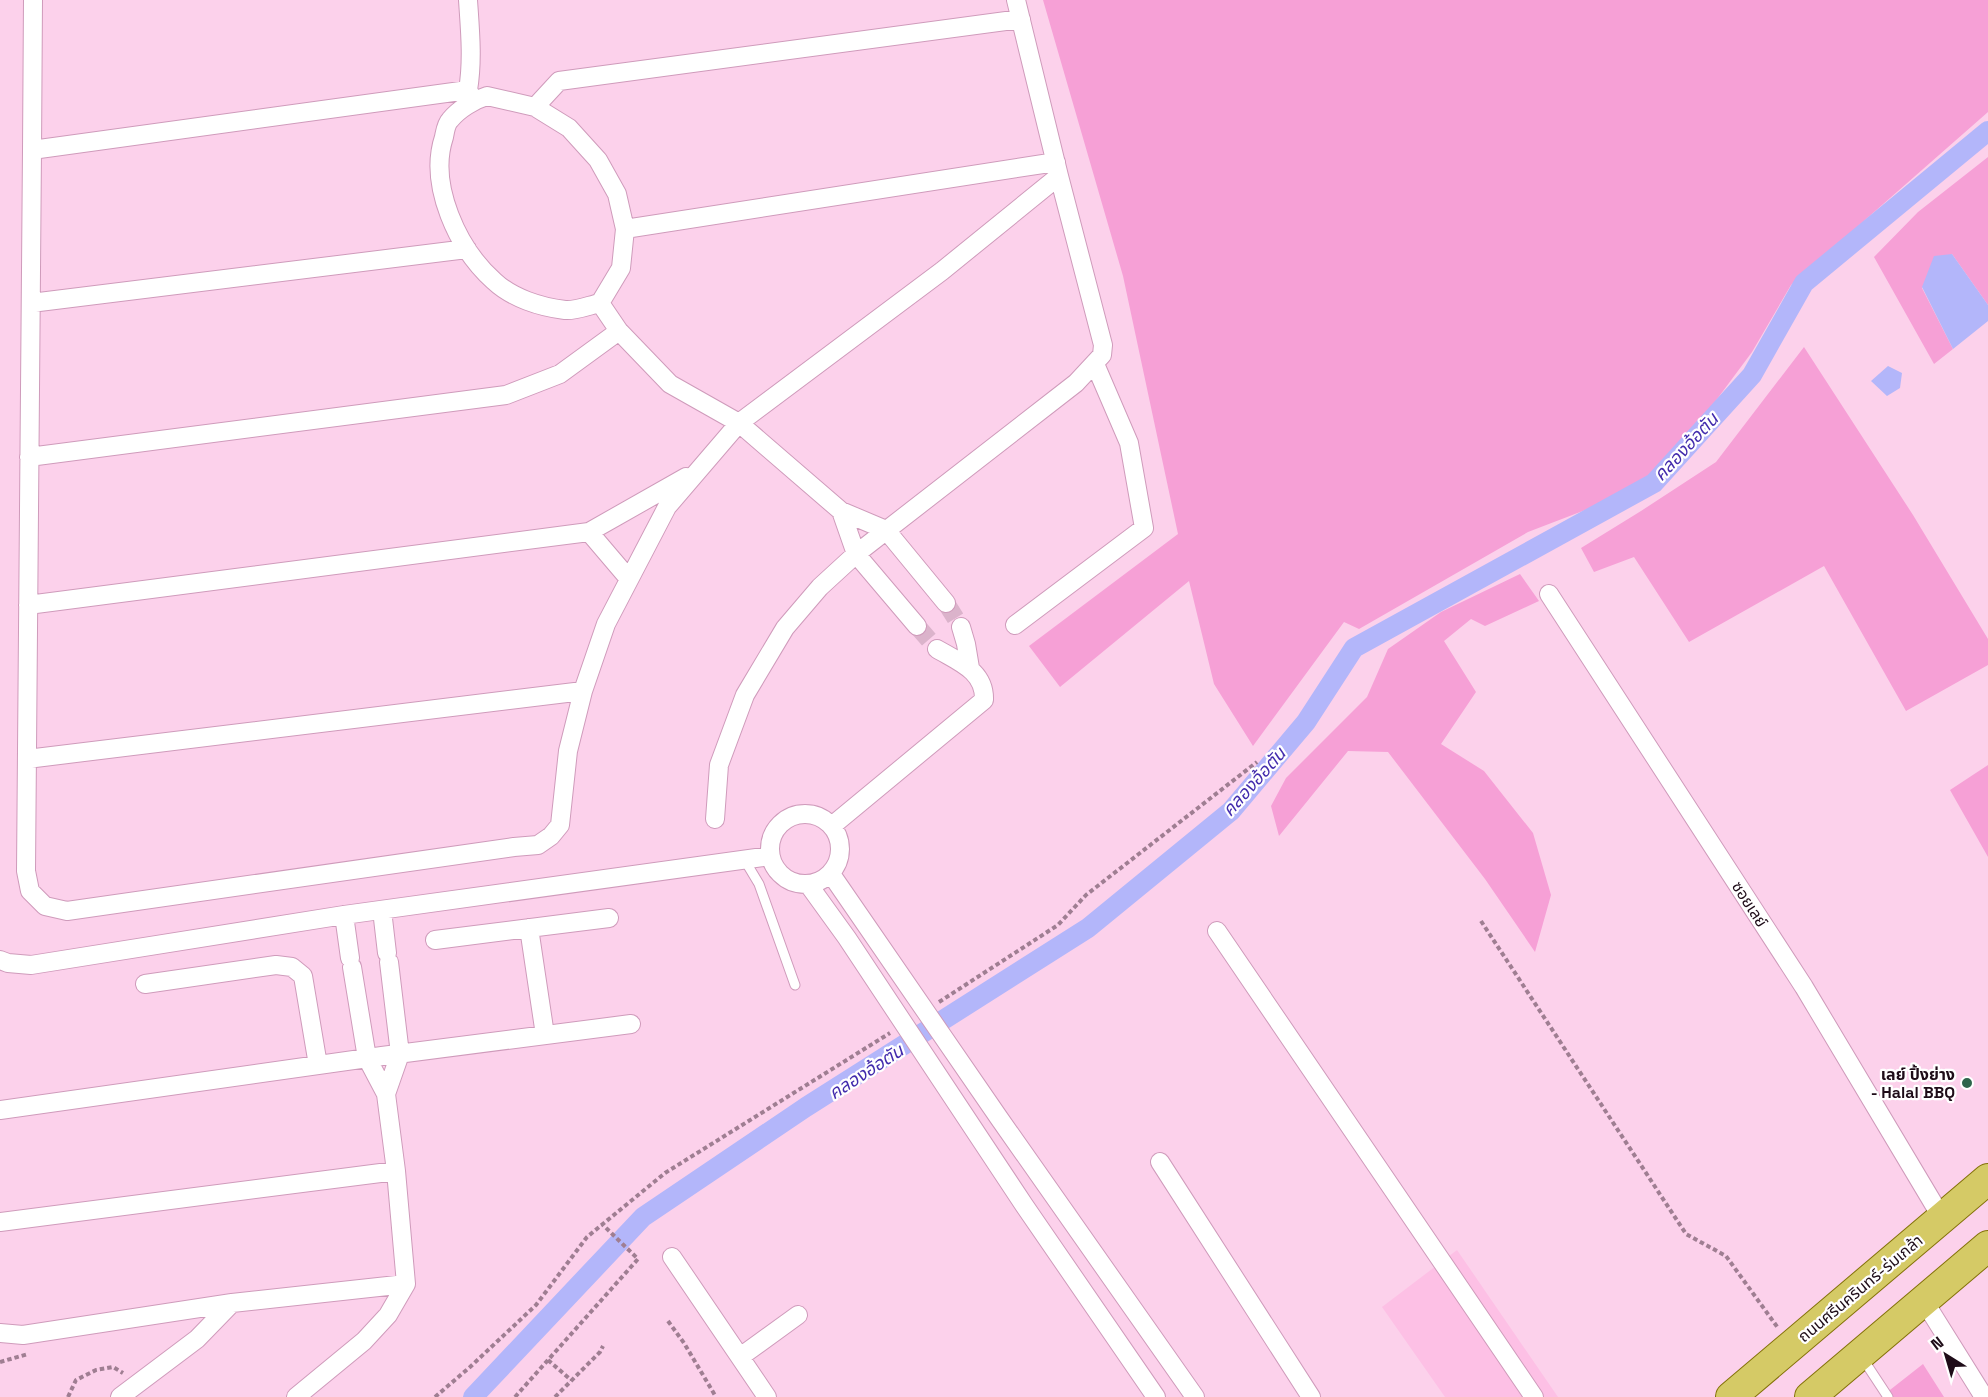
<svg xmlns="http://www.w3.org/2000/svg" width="1988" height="1397" font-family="'Space Grotesk','Noto Sans Thai',sans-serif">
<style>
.built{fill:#fdc0e5}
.green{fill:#f6a0d6}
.water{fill:#b3b6fa}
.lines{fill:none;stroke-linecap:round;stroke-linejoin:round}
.canal{stroke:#b3b6fa;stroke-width:20}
.minor-tunnel{stroke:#dbb3cb;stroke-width:18;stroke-dasharray:18 9;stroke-linecap:butt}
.service-casing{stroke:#cf9bbb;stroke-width:11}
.minor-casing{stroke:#cf9bbb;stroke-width:20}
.primary-casing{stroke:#837108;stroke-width:32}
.path{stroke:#9f7e92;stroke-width:4;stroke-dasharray:4.5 3;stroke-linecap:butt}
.service{stroke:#fff;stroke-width:9}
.minor{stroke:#fff;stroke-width:18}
.primary{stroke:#d5ca66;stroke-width:30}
.poi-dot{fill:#2e654c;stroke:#fff;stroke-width:2}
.labels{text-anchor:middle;stroke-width:4.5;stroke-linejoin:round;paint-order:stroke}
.street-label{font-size:16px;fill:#1e0c18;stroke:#fff}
.poi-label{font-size:16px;font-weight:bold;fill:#1e0c18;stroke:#fff;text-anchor:end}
.water-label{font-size:18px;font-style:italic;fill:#432cad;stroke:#fff}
</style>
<rect width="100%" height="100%" fill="#fcd1eb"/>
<path class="built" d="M1457,1250L1558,1397H1445L1382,1307Z"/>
<path class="green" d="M1043,0H1988V112L1791,285L1752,352L1700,422L1642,483L1601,504L1528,532L1359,629L1344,622L1253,746L1214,684L1189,581L1060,687L1029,646L1178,534L1123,276Z
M1988,157V305L1952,254L1922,288L1953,349L1934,364L1874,257L1918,212Z
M1804,347L1913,515L1988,639V665L1906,711L1824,566L1689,642L1634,557L1594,572L1581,548L1641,511L1716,462Z
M1520,574L1539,601L1485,626L1471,619L1444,641L1476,692L1441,744L1484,771L1533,833L1551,895L1535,952L1485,879L1388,752L1348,751L1279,836L1271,806L1286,778L1367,697L1388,649L1441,612Z
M1988,765V857L1950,790Z
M1923,1364L1944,1397H1881Z"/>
<path class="water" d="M1952,254L1988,305V321L1953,349L1922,287L1934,256Z
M1888,366L1902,373L1900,388L1887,396L1871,381Z"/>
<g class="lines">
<path class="canal" d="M473,1397L643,1217L806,1107L1088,928L1231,811L1306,722L1354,648L1654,483L1752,375L1804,283L1988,131"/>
<path class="minor-tunnel" d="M946,603L961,627
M917,626L937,649"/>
<g class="service-casing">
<path id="service" d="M744,859L759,884L795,985
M1863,1359L1888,1397"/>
</g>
<g class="minor-casing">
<path id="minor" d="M33,0L32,150L468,90
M468,0C470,30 473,60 468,90L473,99
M487,96L535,107L569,128L598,160L617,194L625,229L621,268L600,303C590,305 576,311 565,310C540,307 512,298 494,281C458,249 428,185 444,137C445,132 446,124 450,120C459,109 474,100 487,96Z
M535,107L559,81L1021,19
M32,150L26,871L30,891L45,906L67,911L514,847L538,845L551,836L560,825L568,751L583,691L606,624L667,507L739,423L942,271L1059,176
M625,229L1056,162
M31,303L467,249
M600,303L619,331
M29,457L506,395L560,374L619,331L670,384L739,423L841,511L886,530L946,603
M841,511L856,554L917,626
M589,532L629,579
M1549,594L1804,987L1942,1218
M28,605L589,532L686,477
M1015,625L1144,528L1129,443L1095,364
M961,627L966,644L970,668
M27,759L583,691
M770 849a35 35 0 1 1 70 0a35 35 0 1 1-70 0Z
M715,819L719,765L745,695L785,628L820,587L856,554L1076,383L1102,355L1103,345L1059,176L1016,0
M833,825L984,700C985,671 959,662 937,649
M831,874L999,1118L1195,1397
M808,884L847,938L1024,1205L1156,1397
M382,910L387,953
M344,915L350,958
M529,928L545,1035
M1217,931L1534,1397
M435,940L609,918
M0,960L8,963L31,965L344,915L770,856
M145,984L276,965L292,967L303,976L318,1065
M386,1094L400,1054L389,962
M0,1110L382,1056L631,1024
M1160,1162L1311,1397
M0,1222L396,1171
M672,1257L767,1397
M1924,1301L1984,1397
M0,1333L23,1335L232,1303L406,1284
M740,1357L798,1315
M120,1397L197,1339L232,1303
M296,1397L364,1341L388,1315L406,1284L396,1171L386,1094L367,1058L352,967"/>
</g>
<g class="primary-casing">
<path id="primary" d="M1731,1397L1988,1179
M1810,1397L1988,1246"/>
</g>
<path class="path" d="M1481,921L1686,1234L1726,1256L1778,1328
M939,1002L1058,925L1086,895L1257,762
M668,1321L684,1343L716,1397
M548,1360L571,1380
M0,1362L28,1354
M68,1397L76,1380L96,1370L113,1367L123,1373
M435,1397L470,1367L536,1305L587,1237L665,1173L890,1033
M515,1397L638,1259L602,1224
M555,1397L600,1352L603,1346"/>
<use href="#service" class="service"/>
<use href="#minor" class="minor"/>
<use href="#primary" class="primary"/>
</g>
<circle class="poi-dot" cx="1967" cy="1083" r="6"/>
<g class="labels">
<g class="street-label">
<text transform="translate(1750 904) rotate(57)" y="6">ซอยเลย์</text>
<text transform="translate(1860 1288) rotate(-40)" y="6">ถนนศรีนครินทร์-ร่มเกล้า</text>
</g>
<g class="poi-label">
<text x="1955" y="1080">เลย์ ปิ้งย่าง<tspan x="1955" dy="18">- Halal BBQ</tspan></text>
</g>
<g class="water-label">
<text transform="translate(1686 447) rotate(-47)" y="6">คลองอ้อตัน</text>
<text transform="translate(1254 782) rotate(-48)" y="6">คลองอ้อตัน</text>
<text transform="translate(866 1072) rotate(-33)" y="6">คลองอ้อตัน</text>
</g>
</g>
<g transform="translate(1946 1355) rotate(323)" stroke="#ffffff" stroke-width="4.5" paint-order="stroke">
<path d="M0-4.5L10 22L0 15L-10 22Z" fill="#1e0c18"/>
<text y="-9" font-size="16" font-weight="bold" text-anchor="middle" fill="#1e0c18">N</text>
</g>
</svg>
